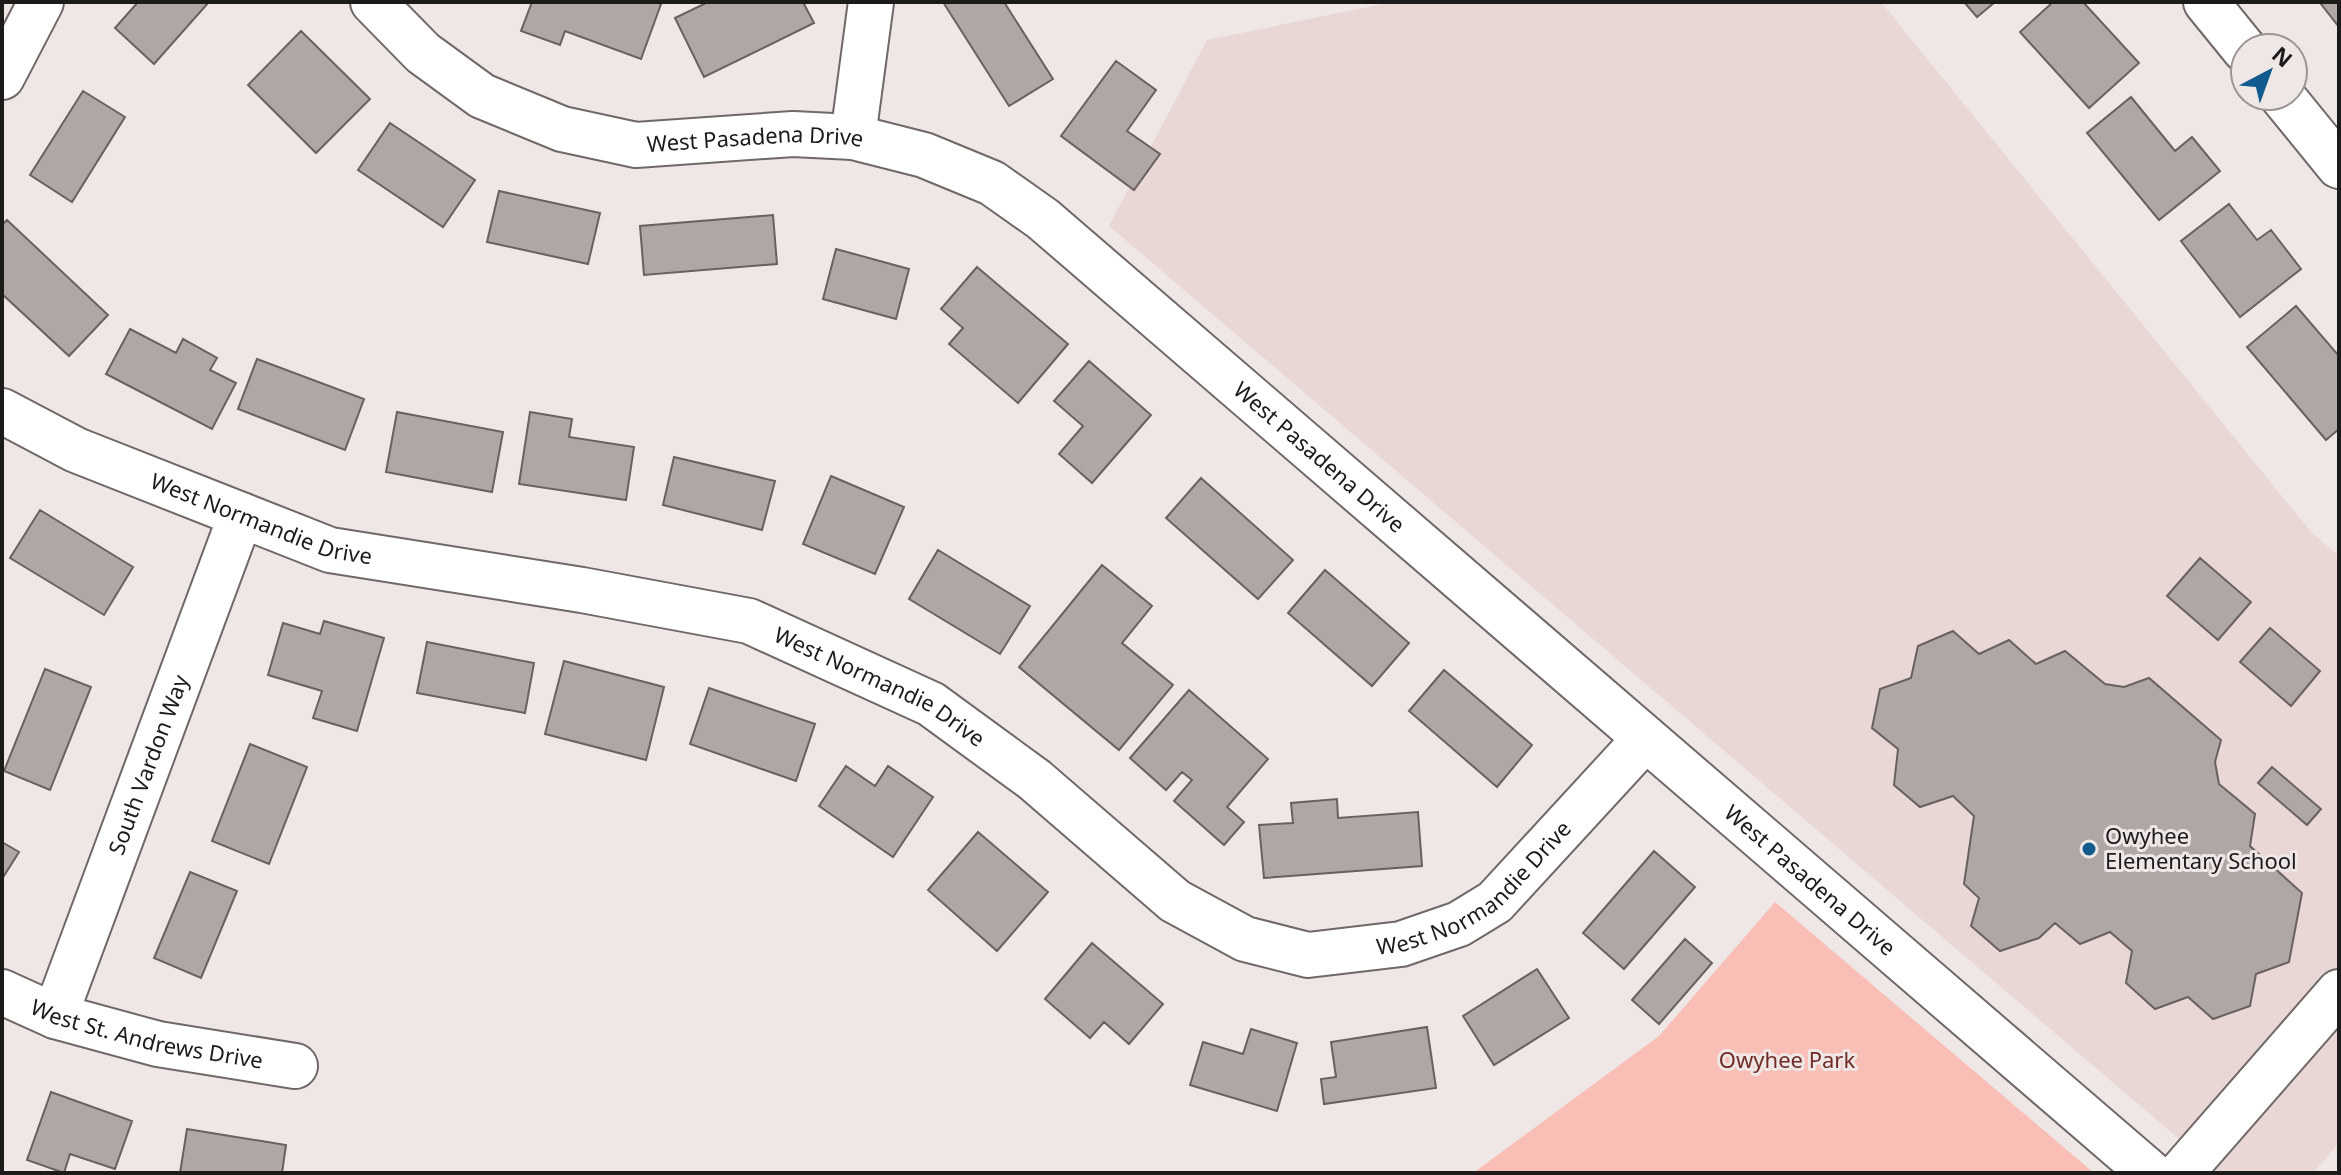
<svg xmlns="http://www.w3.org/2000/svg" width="2341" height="1175" font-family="'Noto Sans',sans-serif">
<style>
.built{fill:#e8d7d5}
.green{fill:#f9bfb7}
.building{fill:#afa7a6;stroke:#686160;stroke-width:2}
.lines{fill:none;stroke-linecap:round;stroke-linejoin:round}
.minor-casing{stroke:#6f6867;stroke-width:48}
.minor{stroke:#fff;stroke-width:44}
.poi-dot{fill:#125b8f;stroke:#efe7e6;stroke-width:3}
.labels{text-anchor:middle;stroke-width:6;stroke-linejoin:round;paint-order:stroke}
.street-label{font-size:22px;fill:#1d1b1a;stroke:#efe7e6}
.poi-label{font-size:22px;fill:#1d1b1a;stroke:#efe7e6;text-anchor:start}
.park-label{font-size:22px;fill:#712c27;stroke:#efe7e6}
</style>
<rect width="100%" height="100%" fill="#efe7e6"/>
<path class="built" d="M1392,2H1881L2311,532L2339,556V1143L2313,1173H2219L1109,226L1207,40Z"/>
<path class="green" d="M1775,902L2094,1173H1473L1659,1036Z"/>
<path class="building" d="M138,2H209L154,64L115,28Z
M532,2H655L661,4L641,59L565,31L560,45L521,31Z
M708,2H803L814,23L704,77L675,18Z
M943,2H1004L1053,79L1009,106Z
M1964,2H1995L1977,17Z
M2053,2H2083L2139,63L2089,108L2020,32Z
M2324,2H2339V27L2321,4Z
M301,31L370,99L316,153L248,85Z
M1116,61L1156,90L1127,131L1160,154L1134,190L1061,136Z
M83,91L125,117L72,202L30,175Z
M2131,97L2175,151L2192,137L2220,171L2159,220L2087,133Z
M390,123L475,180L443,227L358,170Z
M499,191L600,213L588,264L487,242Z
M2229,204L2257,240L2271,230L2301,269L2240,317L2181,241Z
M773,215L777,264L644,275L640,226Z
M7,220L108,315L69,356L2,294V225Z
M836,249L909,269L896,319L823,299Z
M977,267L1068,344L1018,403L949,344L963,328L941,309Z
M2296,306L2339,356V429L2326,440L2247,347Z
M130,329L176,353L183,339L217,358L210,370L236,383L212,429L106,374Z
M257,359L364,399L345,450L238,409Z
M1089,361L1151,415L1092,483L1059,454L1083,426L1054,401Z
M397,412L503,432L492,492L386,472Z
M530,412L572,419L569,437L634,447L626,500L519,484Z
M674,457L775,481L762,530L663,505Z
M831,476L904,507L875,574L803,544Z
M1201,478L1293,560L1258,599L1166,518Z
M40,510L133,567L104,615L10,558Z
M938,550L1030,606L1000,654L909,599Z
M2200,558L2251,602L2218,640L2167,596Z
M1102,565L1152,606L1122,643L1173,685L1119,750L1019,667Z
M1325,570L1409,643L1372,686L1288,613Z
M324,621L384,638L357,731L313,718L322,691L268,675L283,623L320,634Z
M2270,628L2320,671L2291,706L2240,662Z
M1953,631L1979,654L2009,640L2036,664L2065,651L2105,684L2124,687L2149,678L2221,740L2215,762L2219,784L2255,814L2250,846L2302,893L2289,962L2256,974L2250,1006L2213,1019L2188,997L2155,1009L2126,983L2132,951L2110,932L2080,944L2055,923L2039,938L2000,951L1971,926L1979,898L1964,884L1974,816L1953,796L1920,807L1894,785L1898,749L1872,728L1880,689L1911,678L1918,646Z
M427,642L534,663L525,713L417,693Z
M564,661L664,687L646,760L545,734Z
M45,669L91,687L50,790L4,771Z
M1444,670L1532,745L1497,787L1409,711Z
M709,688L815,724L796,781L690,744Z
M1189,690L1268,759L1227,807L1244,822L1224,845L1174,801L1192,780L1182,772L1166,790L1130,758Z
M250,744L307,767L269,864L212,841Z
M846,766L875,786L888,766L933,797L893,857L819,806Z
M2272,767L2321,809L2307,825L2258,783Z
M1337,799L1338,818L1418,812L1422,866L1264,878L1259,825L1293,823L1291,803Z
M978,832L1048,892L997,951L928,890Z
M2,842L19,852L2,879Z
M1654,851L1695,887L1624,969L1583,933Z
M190,872L237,891L201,978L154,958Z
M1685,939L1712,963L1659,1024L1632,1000Z
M1092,943L1163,1004L1129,1044L1104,1022L1090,1038L1045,999Z
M1537,969L1569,1018L1494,1065L1463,1016Z
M1427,1027L1436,1088L1324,1104L1321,1079L1336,1077L1331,1042Z
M1251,1029L1297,1043L1277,1111L1190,1085L1203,1042L1243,1054Z
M51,1092L132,1121L115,1169L70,1154L64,1173L27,1160Z
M187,1129L286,1145L282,1173H180Z"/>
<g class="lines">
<g class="minor-casing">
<g id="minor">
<path id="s1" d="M373,2L423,53L482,96L562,129L636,145L793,134L853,137L924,155L992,183L1043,219L2150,1173"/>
<path d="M2206,2L2245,50"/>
<path d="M2,77L41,2"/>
<path d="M2282,96L2339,166"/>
<path d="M853,137L871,2"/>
<path id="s2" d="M2,411L76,450L330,550L582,590L749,621L931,704L1035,780L1175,901L1245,939L1308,955L1401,944L1459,924L1495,902L1645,739"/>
<path id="s3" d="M2,992L55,1016L158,1044L295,1066"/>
<path id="s4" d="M55,1016L241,515"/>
<path d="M2181,1173L2339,992"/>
</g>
</g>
<use href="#minor" class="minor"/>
</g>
<circle class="poi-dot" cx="2089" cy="849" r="8"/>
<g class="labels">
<g class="street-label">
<text dy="8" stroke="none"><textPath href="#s1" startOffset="426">West Pasadena Drive</textPath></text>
<text dy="8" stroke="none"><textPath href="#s1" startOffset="1098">West Pasadena Drive</textPath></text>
<text dy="8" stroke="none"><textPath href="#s2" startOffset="282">West Normandie Drive</textPath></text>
<text dy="8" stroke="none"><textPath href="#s2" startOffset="928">West Normandie Drive</textPath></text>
<text dy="8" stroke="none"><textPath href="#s4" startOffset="268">South Vardon Way</textPath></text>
<text dy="8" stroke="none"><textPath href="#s1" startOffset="1746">West Pasadena Drive</textPath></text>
<text dy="8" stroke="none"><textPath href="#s2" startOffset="1626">West Normandie Drive</textPath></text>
<text dy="8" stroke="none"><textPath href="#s3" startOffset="152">West St. Andrews Drive</textPath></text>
</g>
<g class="poi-label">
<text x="2105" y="844">Owyhee<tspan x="2105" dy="25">Elementary School</tspan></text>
</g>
<g class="park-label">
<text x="1787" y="1068">Owyhee Park</text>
</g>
</g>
<rect width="2341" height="1175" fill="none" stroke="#1d1b1a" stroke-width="8"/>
<g transform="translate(2269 72) rotate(41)"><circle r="38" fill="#efe7e6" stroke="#9b9594" stroke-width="2"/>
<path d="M0-6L14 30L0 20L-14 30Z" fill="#125b8f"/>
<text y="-12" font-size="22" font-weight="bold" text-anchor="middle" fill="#1d1b1a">N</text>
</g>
</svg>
